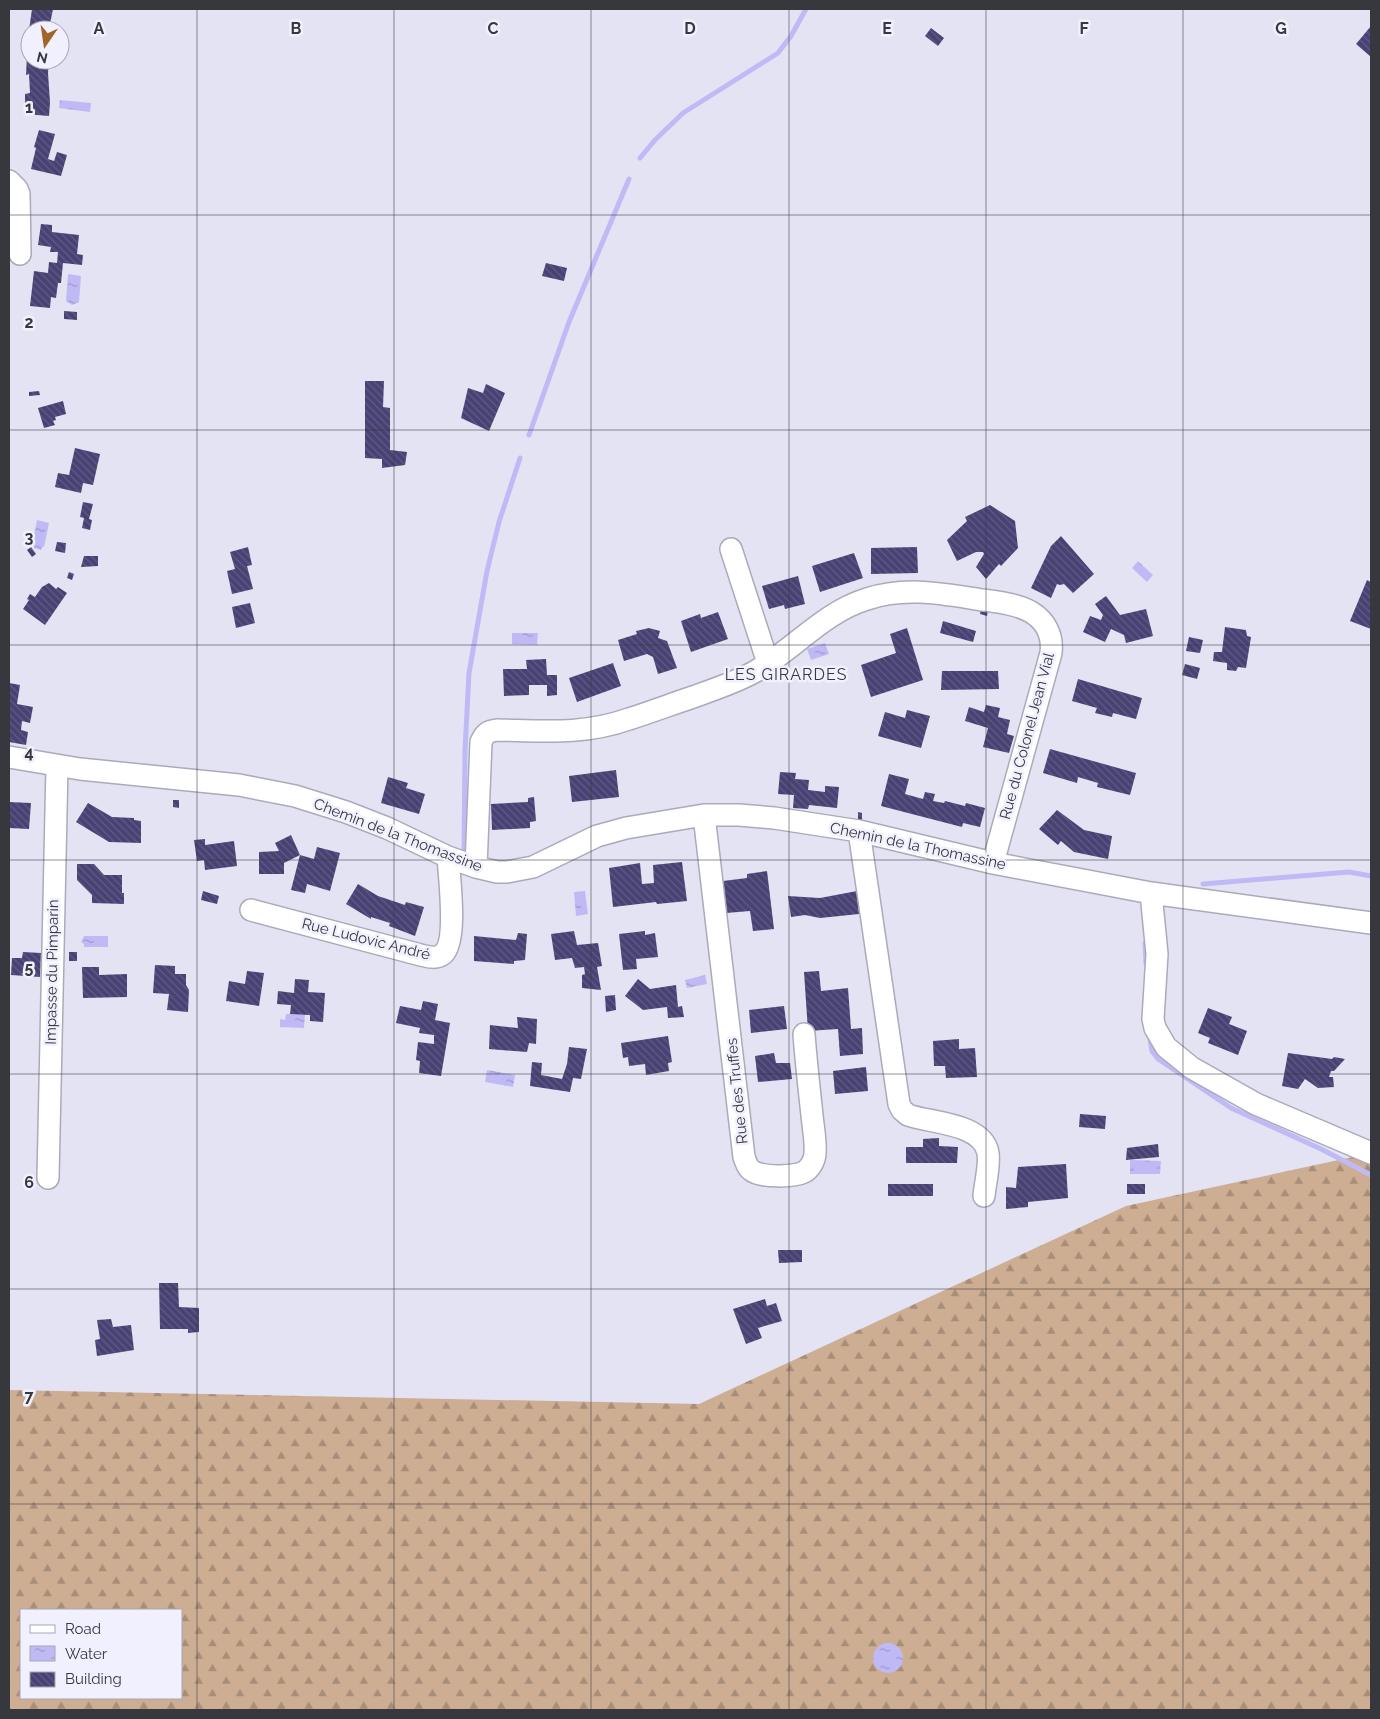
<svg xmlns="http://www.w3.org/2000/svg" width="1380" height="1719" font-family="Raleway,sans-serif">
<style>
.forest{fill:url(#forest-firs);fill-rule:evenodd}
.water{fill:url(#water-ripples)}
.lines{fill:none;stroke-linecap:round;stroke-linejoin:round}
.stream{stroke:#bfbaf6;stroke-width:5}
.building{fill:url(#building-back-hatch)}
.minor-casing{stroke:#abaabb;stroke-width:24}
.minor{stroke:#fff;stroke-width:21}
.grid{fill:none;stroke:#37373e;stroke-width:1;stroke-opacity:0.55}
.labels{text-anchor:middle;stroke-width:5;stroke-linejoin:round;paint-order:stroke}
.street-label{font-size:15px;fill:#37373e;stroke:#f1f0ff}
.neighbourhood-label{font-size:16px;letter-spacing:1px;fill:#37373e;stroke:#f1f0ff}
.grid-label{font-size:16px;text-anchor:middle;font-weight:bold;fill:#37373e;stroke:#f1f0ff;stroke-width:5;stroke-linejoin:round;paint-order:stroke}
</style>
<defs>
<pattern id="forest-firs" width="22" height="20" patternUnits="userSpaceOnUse" patternTransform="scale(1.25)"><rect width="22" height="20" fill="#ceae93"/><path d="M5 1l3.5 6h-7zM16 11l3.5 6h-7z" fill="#a88e79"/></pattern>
<pattern id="water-ripples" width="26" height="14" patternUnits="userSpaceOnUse" patternTransform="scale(1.25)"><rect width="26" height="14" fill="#bfbaf6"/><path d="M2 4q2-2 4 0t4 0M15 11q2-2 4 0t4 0" fill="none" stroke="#9c98c9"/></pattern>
<pattern id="building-back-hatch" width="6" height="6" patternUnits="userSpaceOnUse" patternTransform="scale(1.25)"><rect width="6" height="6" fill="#484174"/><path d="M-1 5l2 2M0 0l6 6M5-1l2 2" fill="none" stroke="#615b84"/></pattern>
</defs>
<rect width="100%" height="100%" fill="#e4e3f4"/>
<path class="forest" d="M1371,1153V1710H9V1390L699,1404L1126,1206ZM21,1610H181V1698H21Z"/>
<path class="water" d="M60,100L91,103L90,112L59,108Z
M68,274L81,276L79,302L72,305L66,301Z
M37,520L49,523L44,547H42L41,550L34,548V545H32Z
M1138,561L1153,575L1147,582L1132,568Z
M512,633H538L537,645L512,644Z
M825,643L829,654L811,660L807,649Z
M585,891L588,914L576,916L574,892Z
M84,936H108V947H84V944L81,942Z
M705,975L707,984L687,988L685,980Z
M286,1014H305L304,1028L280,1027V1019L285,1020Z
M487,1070L515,1075L513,1087L485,1082Z
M1130,1160L1161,1161L1160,1174H1130Z
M873 1658a15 15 0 1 1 30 0a15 15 0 1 1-30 0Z"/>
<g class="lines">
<path class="stream" d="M640,158L655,140L683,113L778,53L791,36L806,9
M529,435L569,322L629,179
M464,853L465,750L469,673L487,571L499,522L520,458
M1203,884L1349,872L1371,876
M1145,943L1146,964
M1149,1033L1152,1051L1158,1059L1231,1108L1321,1149L1371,1175"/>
</g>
<path class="building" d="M32,9H53L50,24L54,25L53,30H29Z
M1371,26V57L1356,44Z
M931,28L944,38L938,46L925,36Z
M27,54H30V60H49L48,73L50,102L49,116L25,114V94L30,93L29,74L26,75Z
M39,130L55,134L48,159L54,161L57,152L67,155L61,176L31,169L36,148L34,147Z
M41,224L52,225V232L79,235L77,254L83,255L82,265L63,263L61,283H58L56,298L51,297L50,308L30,306L34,271L48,273L49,262L57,263L58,252H50L51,247L38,245Z
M546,263L567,268L564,281L542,276Z
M64,311L77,312V320L64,319Z
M365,381H384L383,407L390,408V450L407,452L405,465L382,468V459L365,458Z
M486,384L505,393L489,431L461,418L468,388L483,393Z
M39,391L40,395L29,396V392Z
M63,401L66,414L55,417L56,420L53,421L55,425L44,428L38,408Z
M75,448L100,454L93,485L83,483L81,493L55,487L58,473L69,475Z
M83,502L93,504L89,519L92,520L90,530L82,528L84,518L80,517Z
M990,505L1015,521L1018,548L1001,566L999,564L986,579L976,567L984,554L983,552H976L957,561L947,540L967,521L965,517Z
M1061,536L1094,574L1073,593L1064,584L1060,585L1057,584L1051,598L1031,588L1051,546Z
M57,542L66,543L65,553L55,551Z
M31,547L36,554L32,557L27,550Z
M248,547L252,565L247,566L253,589L232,594L227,571L235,569L230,552Z
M917,547L918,573L871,574V548Z
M854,553L863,578L820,592L812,566Z
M84,556H98V566L81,567Z
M69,572L74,574L72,580L67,578Z
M798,576L805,604L785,609L784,605L769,609L762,586Z
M1367,580L1371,582V629L1350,621Z
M49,583L56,589L58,587L67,593L45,625L23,609L29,600L27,599L30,594L35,597L42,587Z
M1106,596L1120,615L1146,609L1153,636L1126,643L1124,635L1111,629L1105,642L1083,632L1090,616L1101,620L1103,615L1095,604Z
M250,603L255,623L236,628L232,607Z
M981,608L988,610L987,616L980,614Z
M718,612L728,639L691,652L681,621L700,614L701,618Z
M943,621L976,631L973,642L940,633Z
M1225,627L1246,630L1247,636L1251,637L1246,668L1238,667L1236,671L1227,670V663L1213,661L1214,652H1222Z
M649,628L660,631L658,638L667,641L677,668L658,674L653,657L647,654L624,661L618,640L637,634L636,631Z
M907,628L923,680L871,697L861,665L896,653L890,634Z
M1189,637L1203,640L1200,653L1186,651Z
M546,659L547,675H557V695L547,696V685H529V695L504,696L503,669H527L526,660Z
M613,663L621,686L577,702L569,678Z
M1185,664L1200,668L1197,679L1182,675Z
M942,671H998L999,689L941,690Z
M1078,679L1142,698L1136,719L1113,713L1112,717L1095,713L1097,708L1072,701Z
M9,683L20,685L17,704L33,707L30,723L22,721L21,730L28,732L26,745L9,742Z
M986,705L1000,708L998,717L1010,720L1007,734L1014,736L1009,753L983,747L988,728L965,721L969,707L984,712Z
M907,710L930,716L921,748L878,736L885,712L905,718Z
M1050,749L1136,773L1130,795L1097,787L1098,783L1078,777L1077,783L1043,773Z
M616,770L619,797L572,802L569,776Z
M780,772L796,773L795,779L809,780L808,790L825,792V786L839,787L837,808L809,805L808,809L793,808L794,795L778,794Z
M889,774L909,779L905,794L923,799L925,792L935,794L933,801L944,803L945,801L965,806L966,803L985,808L980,827L963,823L962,827L881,806Z
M388,777L408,783L406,788L425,794L419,814L381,803Z
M534,797L536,821L530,822V828L492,830L491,804L528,802V798Z
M173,800H179V808L173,807Z
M9,802L31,803L29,829L9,828Z
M88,803L112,817L134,818V820L141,821V843L109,842L76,822Z
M1057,810L1084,830L1112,836L1108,859L1074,852L1061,841L1058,845L1039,829Z
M858,812L862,813V822H858Z
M291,835L300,855L284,863V874H259V852L279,851L275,843Z
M205,839V845L234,841L237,866L205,870L204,860L197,861L194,840Z
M317,847L340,853L330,891L307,884L305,893L291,890L300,855L314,859Z
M682,862L687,901L657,904L656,902L613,907L609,868L640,863L642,884L654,883L653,865Z
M77,864H94L104,875H122V893H124V904L92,903V895L77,880Z
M767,871L774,929L753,931L750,911L726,913L723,881L747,878V874Z
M358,884L378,896L405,905L406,902L424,907L415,936L389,926L390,923L371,917V919L346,904Z
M203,891L219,896L217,904L201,900Z
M857,891L859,914L820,918L805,915L791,917L788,896L820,898Z
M574,931L577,945L598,943L602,966L597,967L601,990L582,988V975L585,974L584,967L575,968L572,958L555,960L551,934Z
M645,931V935L655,933L658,957L636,959L637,969L623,970L619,934Z
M518,933L527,934L525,960L514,961V964L474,961V936L516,940Z
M23,952L41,953L40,977L11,975L12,958H22Z
M69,952H77V961H69Z
M155,965L175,966V974H186V985L189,990L188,1012L167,1010L169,994L153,993Z
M82,967H99V975L127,974V997L83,998Z
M247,971L264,973L259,1006L226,1001L229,981L245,984Z
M819,971L821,991L848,988L851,1029L862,1028L863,1054L840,1056L838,1029L808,1031L804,972Z
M295,979L309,980L308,992L325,993L323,1022L310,1021V1015L290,1014L291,1005L277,1004L278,991L294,993Z
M638,979L650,989L676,985L678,1007L682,1006L684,1017L668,1018L667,1007L643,1010L625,996Z
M615,995L616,1010L606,1012L605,996Z
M423,1001L438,1004L435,1020L450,1023L441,1076L419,1073L420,1061L416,1060L418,1042L434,1044V1035L419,1033L420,1028L396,1023L400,1006L421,1010Z
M784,1006L787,1029L751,1033L749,1010Z
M1208,1008L1232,1017L1229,1024L1247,1031L1238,1055L1208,1043L1210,1038L1198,1033Z
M517,1017L537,1019L536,1044L529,1043L527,1052L489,1049L490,1025L518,1028Z
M668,1036L672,1062L668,1063L669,1071L646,1075L645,1064L629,1066L628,1057L623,1058L621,1043Z
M959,1039V1049L975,1048L977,1077L946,1078L945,1066H934L933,1041Z
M569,1047L587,1049L581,1079L573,1078L570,1092L530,1086L532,1062L542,1063L541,1075L562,1079L567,1064Z
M774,1053L776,1063H790L792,1079L758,1082L755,1056Z
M1288,1053L1332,1059L1334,1057L1345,1059L1334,1071H1331L1329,1077H1333L1334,1087L1318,1088L1305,1079L1298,1089L1282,1086Z
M866,1067L868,1091L835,1094L833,1071Z
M1080,1114L1106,1116L1105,1129L1079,1127Z
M939,1138V1146L958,1147L957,1163H906V1147H923V1139Z
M1158,1144L1159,1157L1126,1160L1127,1148Z
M1066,1164L1068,1198L1028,1202V1207L1006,1209V1187L1016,1188L1018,1167Z
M888,1184H933V1196H888Z
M1127,1184H1145V1194H1127Z
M778,1250H802V1262L779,1263Z
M159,1283H178L179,1307L199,1308V1332L188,1333V1329H160Z
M765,1299L767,1306L776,1303L782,1321L758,1328L762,1338L746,1344L733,1309Z
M111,1319L113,1327L131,1325L134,1350L97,1356L95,1340L100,1339L97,1320Z"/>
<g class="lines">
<g class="minor-casing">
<path id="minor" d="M9,181L17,189L19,194L20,254
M731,549L768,663
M9,757L80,769L239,785L295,796L346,812L387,828L448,857L476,867L497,872H507L533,867L597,836L626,828L704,815H739L774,818L859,831L993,863L1151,893L1371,923
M704,815L744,1157C746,1162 747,1167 751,1170C760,1178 794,1177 804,1172C810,1169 815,1160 815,1153C816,1141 813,1127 812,1115C809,1088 806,1061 804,1034
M859,831L899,1104L902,1110L908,1115C930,1123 983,1123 988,1153C990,1165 985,1184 984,1196
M476,867L481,742C485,733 488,731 498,730C545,731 583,735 629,719C651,712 672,704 693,697C715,689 737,682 756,671C794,649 824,612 867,599C906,586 944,594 983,600C998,602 1017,604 1031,612C1046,621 1053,636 1051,653L993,863
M1151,893L1157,954L1153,1019L1155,1028L1166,1047L1192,1068L1256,1104L1371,1153
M251,910L417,954C425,956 436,960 443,954C458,941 449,876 448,857
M48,1178L57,766"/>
</g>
<use href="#minor" class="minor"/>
</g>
<path class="grid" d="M197,9V1710M394,9V1710M591,9V1710M789,9V1710M986,9V1710M1183,9V1710M9,215H1371M9,430H1371M9,645H1371M9,860H1371M9,1074H1371M9,1289H1371M9,1504H1371"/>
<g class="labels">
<g class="street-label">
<text transform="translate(1027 736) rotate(-75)" y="5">Rue du Colonel Jean Vial</text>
<text transform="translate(398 835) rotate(21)" y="5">Chemin de la Thomassine</text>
<text transform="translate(918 846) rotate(12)" y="5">Chemin de la Thomassine</text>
<text transform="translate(366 939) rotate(14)" y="5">Rue Ludovic André</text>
<text transform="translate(52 972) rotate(-89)" y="5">Impasse du Pimparin</text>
<text transform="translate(737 1091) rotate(-96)" y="5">Rue des Truffes</text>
</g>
<g class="neighbourhood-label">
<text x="786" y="680">LES GIRARDES</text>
</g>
</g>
<g class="grid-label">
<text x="99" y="34">A</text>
<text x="296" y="34">B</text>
<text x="493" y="34">C</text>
<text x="690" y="34">D</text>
<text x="887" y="34">E</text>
<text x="1084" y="34">F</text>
<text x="1281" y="34">G</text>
<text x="29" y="113">1</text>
<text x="29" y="328">2</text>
<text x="29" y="543">3</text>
<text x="29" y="758">4</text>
<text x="29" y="973">5</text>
<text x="29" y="1188">6</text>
<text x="29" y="1402">7</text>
</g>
<rect width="1380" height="1719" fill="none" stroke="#37373e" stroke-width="20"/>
<rect x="20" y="1609" width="162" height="90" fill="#f1f0ff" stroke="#a7a6b2"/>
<rect x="30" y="1625" width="25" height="8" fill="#ffffff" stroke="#a7a6b2"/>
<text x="65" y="1634" font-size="15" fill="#37373e">Road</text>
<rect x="30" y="1646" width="25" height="15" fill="url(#water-ripples)" stroke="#a7a6b2"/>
<text x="65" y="1659" font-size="15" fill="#37373e">Water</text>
<rect x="30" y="1672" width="25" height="15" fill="url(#building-back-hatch)" stroke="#a7a6b2"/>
<text x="65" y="1684" font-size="15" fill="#37373e">Building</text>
<g transform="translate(45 45) rotate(193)"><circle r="24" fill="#f1f0ff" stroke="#a7a6b2"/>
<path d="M0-4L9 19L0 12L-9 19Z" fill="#a26529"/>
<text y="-8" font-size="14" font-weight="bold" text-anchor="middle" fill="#37373e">N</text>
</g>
</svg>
